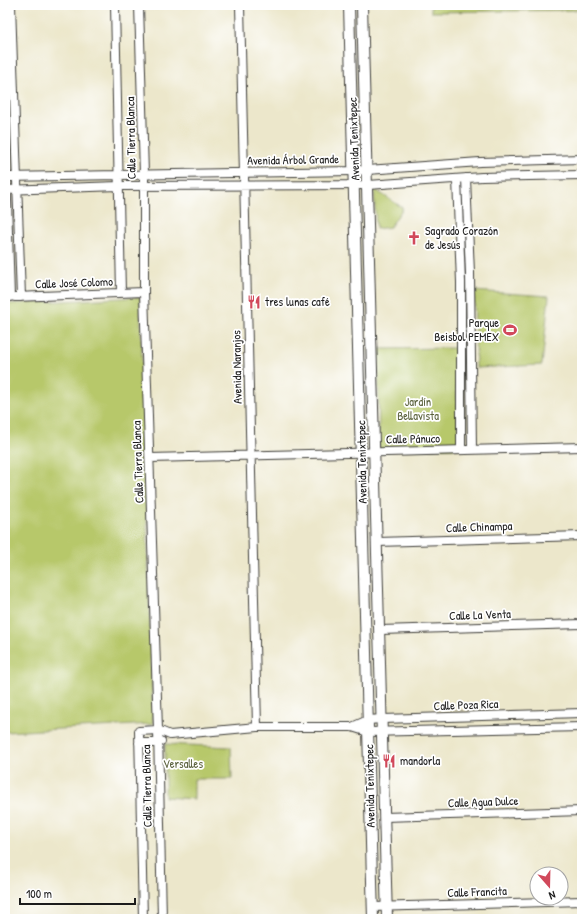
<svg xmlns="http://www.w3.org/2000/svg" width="587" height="924" font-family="'Patrick Hand',sans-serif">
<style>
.green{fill:#b7c86b;stroke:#6a7244}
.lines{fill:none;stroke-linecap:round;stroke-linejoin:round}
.minor-casing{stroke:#3b3a36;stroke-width:10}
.major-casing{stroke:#3b3a36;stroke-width:12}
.minor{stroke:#fff;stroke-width:8}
.major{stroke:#fff;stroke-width:10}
.labels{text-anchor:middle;stroke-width:3.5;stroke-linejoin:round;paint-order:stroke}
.street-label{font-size:12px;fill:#1c1c1c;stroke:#fff}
.poi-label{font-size:12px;fill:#1c1c1c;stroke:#fff;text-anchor:start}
.park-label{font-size:12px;fill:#5a613c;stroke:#fff}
</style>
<rect width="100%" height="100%" fill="#fff"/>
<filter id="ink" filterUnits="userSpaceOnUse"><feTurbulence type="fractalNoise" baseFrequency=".025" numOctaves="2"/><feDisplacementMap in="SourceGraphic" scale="8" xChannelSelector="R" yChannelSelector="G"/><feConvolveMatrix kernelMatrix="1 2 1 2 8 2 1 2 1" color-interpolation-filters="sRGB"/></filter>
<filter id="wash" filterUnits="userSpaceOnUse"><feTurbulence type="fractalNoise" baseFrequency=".012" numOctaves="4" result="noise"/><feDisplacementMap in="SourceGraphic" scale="16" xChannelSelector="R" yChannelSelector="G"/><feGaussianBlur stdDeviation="0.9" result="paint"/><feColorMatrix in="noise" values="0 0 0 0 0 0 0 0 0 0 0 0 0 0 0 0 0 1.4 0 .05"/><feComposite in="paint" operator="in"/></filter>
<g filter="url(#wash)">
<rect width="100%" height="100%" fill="#ece7cb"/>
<path class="green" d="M431,5H582V10L431,12Z
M374,189L403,208L390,227L376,229Z
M474,291L549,296L542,365L476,368Z
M140,297L153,724L5,732V304Z
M455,348L459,448L379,450L378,349Z
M165,744L231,747L232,779H194V799L165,797Z"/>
</g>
<g filter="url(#ink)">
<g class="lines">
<g class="minor-casing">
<path id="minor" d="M11,5L21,297
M115,5L121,293
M139,5L144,174V292L158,730L162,919
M240,5L257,727
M5,136L10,297
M5,177L353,171L480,162L582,159
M466,178L470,273L472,450
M457,179L461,282V450
M5,190L119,186L368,185L482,177L582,175
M15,297L144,292
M150,458L582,447
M377,542L582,536
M380,630L582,624
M352,727L368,720L382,719L582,713
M139,743H158L161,741
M384,817L582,811
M372,907L582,901
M143,919L139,731L158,730L170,735L257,727H352L368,732L582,727"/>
</g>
<g class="major-casing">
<path id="major" d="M349,5L373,919
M362,5L387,919"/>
</g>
<use href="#minor" class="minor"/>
<use href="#major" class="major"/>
</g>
</g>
<defs>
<g id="church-bare" transform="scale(1.08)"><path d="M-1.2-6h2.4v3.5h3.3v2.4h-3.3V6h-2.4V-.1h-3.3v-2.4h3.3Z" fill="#d1495b" stroke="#fff" stroke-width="2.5" paint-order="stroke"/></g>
<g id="restaurant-bare" transform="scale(1.08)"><path d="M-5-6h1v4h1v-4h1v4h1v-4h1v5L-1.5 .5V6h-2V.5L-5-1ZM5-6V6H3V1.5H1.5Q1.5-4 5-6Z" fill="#d1495b" stroke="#fff" stroke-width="2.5" paint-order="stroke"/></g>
<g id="stadium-bare" transform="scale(1.08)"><path d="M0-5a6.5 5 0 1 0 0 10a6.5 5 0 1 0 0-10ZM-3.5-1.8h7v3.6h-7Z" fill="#d1495b" stroke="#fff" stroke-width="2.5" paint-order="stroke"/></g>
</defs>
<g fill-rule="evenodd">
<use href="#church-bare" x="414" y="238"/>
<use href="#restaurant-bare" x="254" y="302"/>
<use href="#stadium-bare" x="510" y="330"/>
<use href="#restaurant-bare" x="389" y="761"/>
</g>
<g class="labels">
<g class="street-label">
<text transform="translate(131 138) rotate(-91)" y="4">Calle Tierra Blanca</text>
<text transform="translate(354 139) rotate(-92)" y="4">Avenida Tenixtepec</text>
<text transform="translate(293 160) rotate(-1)" y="4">Avenida Árbol Grande</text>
<text transform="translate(74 283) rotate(-2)" y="4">Calle José Colomo</text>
<text transform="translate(237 367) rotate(-91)" y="4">Avenida Naranjos</text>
<text transform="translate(413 439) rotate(-1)" y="4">Calle Pánuco</text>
<text transform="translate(138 462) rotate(-92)" y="4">Calle Tierra Blanca</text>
<text transform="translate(362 462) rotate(-91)" y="4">Avenida Tenixtepec</text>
<text transform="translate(479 527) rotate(-2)" y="4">Calle Chinampa</text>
<text transform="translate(480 615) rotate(-2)" y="4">Calle La Venta</text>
<text transform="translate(466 705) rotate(-2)" y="4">Calle Poza Rica</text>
<text transform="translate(147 786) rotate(-91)" y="4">Calle Tierra Blanca</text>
<text transform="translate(370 786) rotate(-91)" y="4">Avenida Tenixtepec</text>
<text transform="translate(483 802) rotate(-2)" y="4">Calle Agua Dulce</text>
<text transform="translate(477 892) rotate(-2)" y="4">Calle Francita</text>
</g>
<g class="poi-label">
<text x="425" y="235">Sagrado Corazón<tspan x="425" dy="14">de Jesús</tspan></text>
<text x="265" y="306">tres lunas café</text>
<text x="499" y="327" text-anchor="end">Parque<tspan x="499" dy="14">Beisbol PEMEX</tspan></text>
<text x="400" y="765">mandorla</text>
</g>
<g class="park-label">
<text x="418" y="406">Jardín<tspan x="418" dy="14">Bellavista</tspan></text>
<text x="183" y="768">Versalles</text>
</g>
</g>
<rect width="587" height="924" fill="none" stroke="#fff" stroke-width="20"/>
<g transform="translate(549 886) rotate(160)"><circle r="19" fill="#ffffff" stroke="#a4a4a4"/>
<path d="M0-3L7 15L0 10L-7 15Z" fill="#d1495b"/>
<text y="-6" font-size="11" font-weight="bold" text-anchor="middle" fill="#1c1c1c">N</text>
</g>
<path d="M20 898v6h115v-6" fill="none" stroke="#1c1c1c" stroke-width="2"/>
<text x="26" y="898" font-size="12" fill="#1c1c1c" stroke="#ffffff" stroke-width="3" paint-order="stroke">100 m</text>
</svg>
